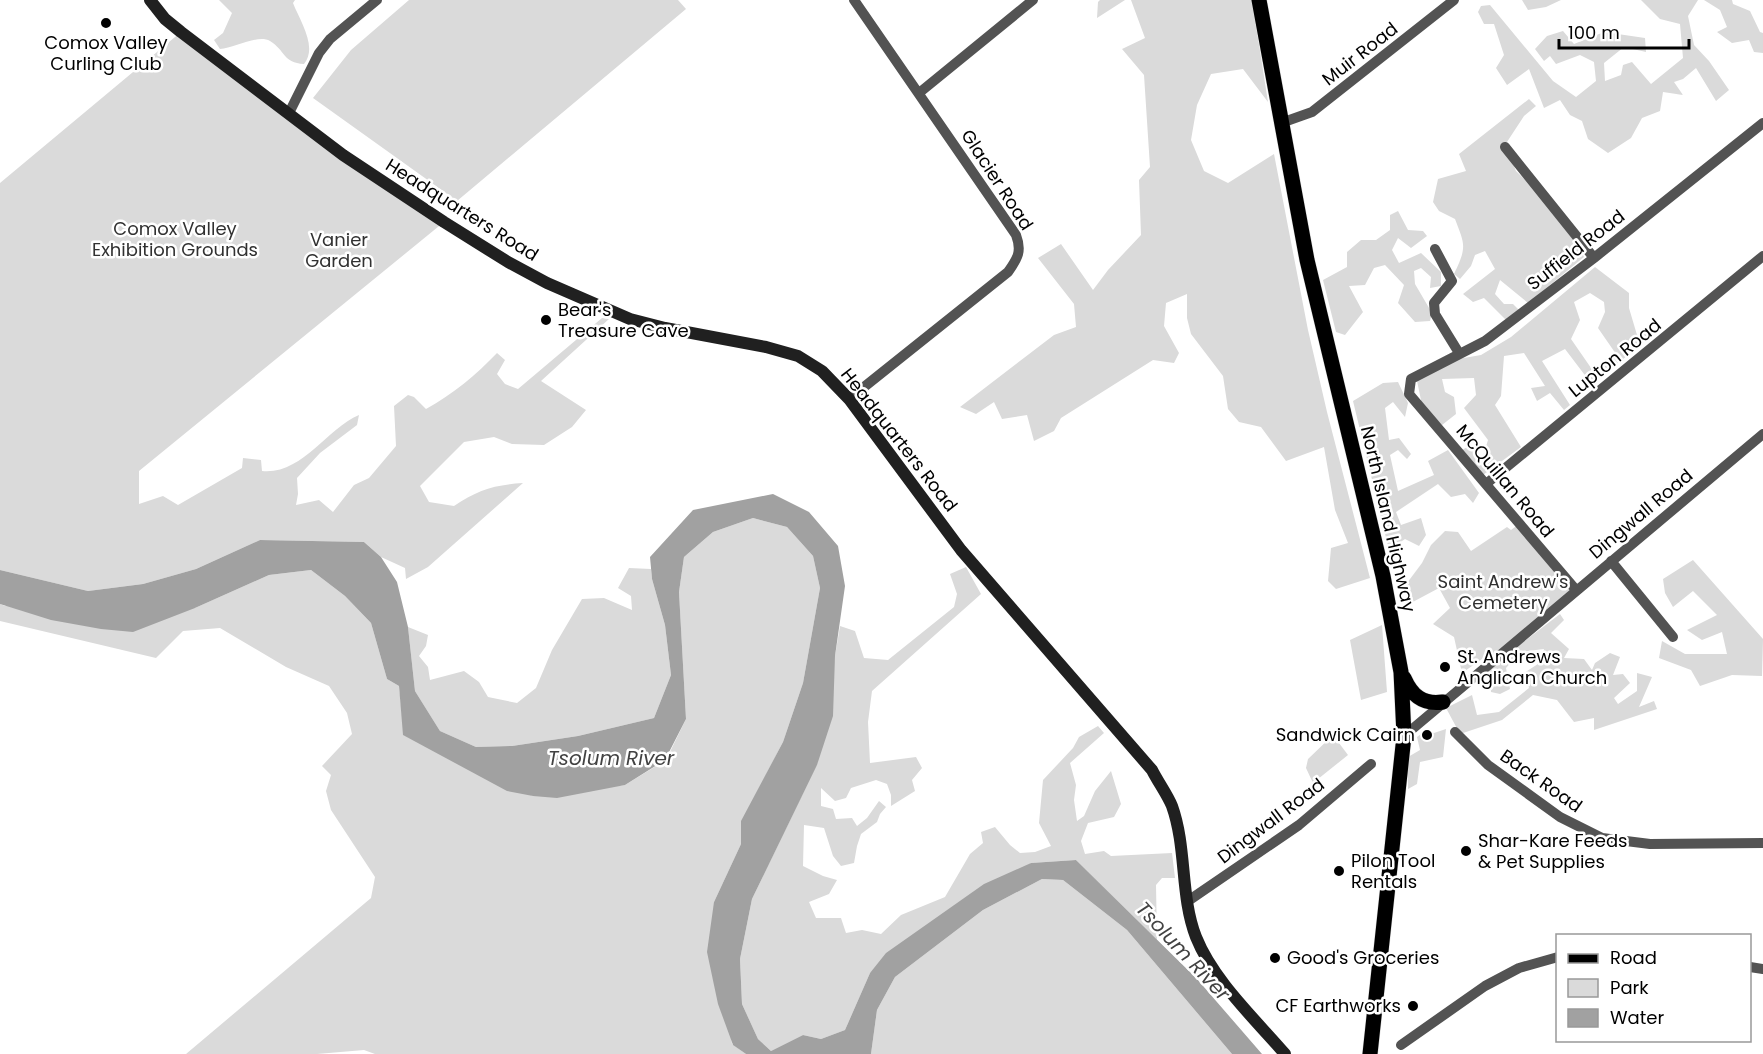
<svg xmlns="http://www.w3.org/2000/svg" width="1763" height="1054" font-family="Poppins,sans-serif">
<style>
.green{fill:#dadada}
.water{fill:#a1a1a1}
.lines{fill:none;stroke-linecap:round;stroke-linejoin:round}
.primary-casing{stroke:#dbdbdb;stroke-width:16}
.street{stroke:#535353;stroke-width:10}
.secondary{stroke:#202020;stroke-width:12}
.primary{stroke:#000;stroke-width:15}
.poi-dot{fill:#000;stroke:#fff;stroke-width:2}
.labels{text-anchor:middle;stroke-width:5;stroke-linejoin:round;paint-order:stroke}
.poi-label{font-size:18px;fill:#000;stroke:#fff;text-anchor:start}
.street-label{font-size:18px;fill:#000;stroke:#fff}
.park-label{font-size:18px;fill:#313131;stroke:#fff}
.water-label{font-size:20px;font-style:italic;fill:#424242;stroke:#fff}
</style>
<rect width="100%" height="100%" fill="#fff"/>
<path class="green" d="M219,0H295L293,3C300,21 318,47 304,64C283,63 285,50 270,41C258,34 234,48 220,49L214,40L223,33L232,13Z
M409,0H678L686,9L457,201L313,98L351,50Z
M1100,0H1125L1097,18L1098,2Z
M1131,0H1252L1268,102L1243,69L1211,74L1197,105L1191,140L1204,171L1228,183L1274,154L1308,330L1327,412L1370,578L1336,589L1328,581L1331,548L1348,543L1335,510L1324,447L1286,461L1261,427L1239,422L1228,409L1223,376L1191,334L1187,318V294L1166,303L1164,326L1179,353L1174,363L1153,360L1061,418L1054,431L1034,441L1027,415L1002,419L994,402L976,414L960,407L1054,335L1076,327L1074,304L1038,258L1061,244L1093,290L1108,270L1141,235L1139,180L1150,167L1144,75L1122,49L1145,38Z
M1522,0H1561L1546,7L1528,10Z
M1641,0H1698L1688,16L1694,45L1709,61L1729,90L1716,101L1696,68L1683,79L1674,82L1683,95L1663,92L1660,111L1642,118L1631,138L1608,153L1588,139L1582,121L1570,115L1560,100L1544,108L1529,69L1507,85L1496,68L1504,55L1494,24H1484L1478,12L1481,6L1490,5L1553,81L1576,97L1596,81L1594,62L1580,55L1556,64L1550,56L1544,61L1535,49L1547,36L1563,31L1574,44L1604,32L1645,38L1646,52L1624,47L1604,63L1605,81L1621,75L1623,65L1632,62L1651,84L1683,58L1680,24L1660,19Z
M1704,0H1732L1733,4L1750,11L1760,32L1763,33V53L1754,52L1749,40L1732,43L1717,32L1727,27L1720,10Z
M181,32L444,222L139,471V504L163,496L178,505L242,468L243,458L261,460L262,471C302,475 326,429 359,415L357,425L320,453L297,478L298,494L296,505L319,500L333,512L354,485L369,478L396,446L394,406L408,395L414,397L426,409C453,394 476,375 497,353L505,360L497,374L505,384L518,389L602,318L609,319L541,381L586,410L572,427L544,445L512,444L494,437L464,442L420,486L429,502L454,506C478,490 493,485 523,483L428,567L406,579L405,568L381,557L364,542L260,540L196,569L143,584L88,591L0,570V183Z
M1529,99L1536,106L1524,116L1505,145L1516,171L1547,201L1572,231L1584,257L1528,303L1500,280L1495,294L1504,304H1513L1519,310L1507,321L1484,298L1473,302L1463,294L1495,269L1485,251L1475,255L1471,266L1460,279L1454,274C1467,247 1465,245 1455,219L1439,211L1433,202L1438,179L1466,171L1459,154Z
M1398,211L1408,230L1423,231L1427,236L1411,248L1398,238L1392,250L1399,263L1421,253L1441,272V286L1430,288L1431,277L1421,268L1414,271L1415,284L1432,313L1430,321L1415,322L1398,303L1404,285L1385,265L1374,268L1365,285L1349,286L1363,312L1345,335L1336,332L1323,280L1347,267V252L1361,240H1376L1390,230V215Z
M1595,267L1629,293V308L1637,335L1653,328L1657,332L1603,375L1602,361L1616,354L1598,328L1605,312L1604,302L1590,293L1574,302L1580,320L1571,339L1598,378L1588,388L1584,374L1565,349L1542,361L1570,405L1564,410L1550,393L1537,401L1531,388L1545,386L1524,353L1504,356L1501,396L1495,405L1521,447L1483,475L1462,450L1471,445L1478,461L1484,453L1488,440L1464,408L1476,395L1474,378L1442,379L1445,392L1454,397L1456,414L1442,425L1422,405L1416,376L1458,359L1481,355L1511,337Z
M1398,382L1408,403L1405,417L1393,402L1385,408L1389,440L1399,438L1411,454L1407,459L1398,450L1390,455L1398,491L1434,475L1428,461L1448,450L1479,493L1473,503L1465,494L1451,497L1438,484L1396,512L1401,525L1421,518L1426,535L1419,546L1405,539L1389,550L1353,401L1383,383Z
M753,518L787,527L813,556L820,588L803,683L783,742L742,821L741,844L714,902L732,1044L746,1054H375L364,1050L317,1054H186L371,898L375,877L331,810L326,791L331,775L322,766L352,734L347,713L329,686L286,667L220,628L183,631L156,658L0,621V604L5,606L195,608L269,575L311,570L345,596L371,623L387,679L399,686L404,735L533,796L539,795L625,785L666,760L686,719L679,592L684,557L713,532Z
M1519,524L1576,590L1496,657L1492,652L1462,673L1454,637L1433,624L1450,608L1439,588L1409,604L1407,583L1422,563L1431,545L1445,531L1458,532L1471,551L1507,527L1511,530Z
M1693,560L1763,639L1762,676L1732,675L1700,686L1691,670L1659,658L1662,641L1685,654H1727L1722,632L1702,640L1687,630L1717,615L1693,591L1673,607L1665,593L1663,579Z
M966,567L981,594L872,691L868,722L870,763L916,757L922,768L912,780L915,791L891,806V795L887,784L876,780L851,788L846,798L835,801L821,788V806L833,809L836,819L852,818L857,826L867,818L879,801L886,807L880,814L877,822L861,834L857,846L854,863L841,866L833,856L824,828L804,825L803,866L823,876L837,880L829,894L809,902L816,918H841L846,933L862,930L881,934L901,915L945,897L970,854L983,843L981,832L995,827L1010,845L1020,853L1035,852L1051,846L1039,823L1043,780L1073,748L1079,737L1098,726L1104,733L1070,763L1076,785L1074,800L1077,821L1084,816L1095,791L1111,771L1121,804L1114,817L1088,823L1081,841L1085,854L1104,851L1111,856L1172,853L1175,878H1162L1156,885L1157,940L1076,860L1031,863L870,973L845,1030L821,1039L803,1035L771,1051L758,1039L742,1004L740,959L752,899L817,764L840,626L855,631L864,658L888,660L954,607L957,594L950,574Z
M629,568L651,569L652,579L665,625L671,675L654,718L578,736L512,746L476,747L440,731L415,691L408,627L428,635L426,646L419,656L428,667L430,680L464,671L479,682L488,697L517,703L536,688L552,650L582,599L604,598L632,610L631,596L618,588Z
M1560,614L1564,620L1551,633L1569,649L1564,658L1584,659L1592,670L1595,663L1610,653L1620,657L1613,675L1623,674L1630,683L1614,698L1618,704L1637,691V673L1652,677L1639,707L1654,701L1657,709L1594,730V718L1574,722L1557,700L1533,695L1502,720L1460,734L1446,708L1472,695L1477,715L1499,712L1529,688L1524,673L1541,662L1544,649L1520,652L1506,668L1510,689L1500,694L1491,692L1488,669Z
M1382,625L1387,692L1361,700L1350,640Z
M1446,729L1443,757L1420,762L1417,784L1408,789V757L1420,750L1417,737L1426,730L1434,733Z
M1333,735L1348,755L1313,783L1306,768L1308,759Z
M1042,879L1063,880L1127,930L1232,1054H871L877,1010L895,977L983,910Z"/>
<path class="water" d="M773,494L809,512L838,546L845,586L835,656L833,716L817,765L752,899L740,959L742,1004L758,1039L771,1051L803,1035L821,1039L845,1030L870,973L886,953L984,884L1031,863L1076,860L1197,979L1262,1054H1232L1127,930L1063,880L1042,879L983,910L895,977L877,1010L871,1054H746L733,1045L718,1004L707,952L714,902L741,844V821L783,742L803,683L820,588L813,556L787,527L753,518L713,532L684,557L679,592L686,719L665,760L625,785L557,798L533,796L507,791L403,735L399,686L387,679L371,623L345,596L311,570L269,575L195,608L133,632L101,629L51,620L0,604V570L88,591L143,584L196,569L260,540L364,542L381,557L397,582L408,627L415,691L440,731L476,747L512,746L578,736L654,718L671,675L665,625L652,579L650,557L693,510Z"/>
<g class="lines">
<g class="primary-casing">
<path id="primary" d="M1259,0L1307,260L1383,576L1401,672L1404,736L1370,1054
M1404,678C1412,696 1423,705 1443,702"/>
</g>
<path class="street" d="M919,93L1033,0
M289,113L319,53L330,39L377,0
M1281,123L1312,112L1454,0
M1505,147L1594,258
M1435,249L1452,281L1434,303L1435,314L1459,353
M849,399L1008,272C1018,258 1022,251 1016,235L854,0
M1486,484L1763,256
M1611,561L1673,637
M1576,590L1409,394L1411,379L1485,341L1594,258L1763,123
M1455,732L1488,765L1560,817L1602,838L1650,844L1763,843
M1404,736L1763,434
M1188,901L1299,825L1371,764
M1750,967L1763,969
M1401,1045L1485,986L1519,968L1558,957"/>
<path class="secondary" d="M150,0L165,19L181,32L343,155L444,222L508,262L547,283L630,319L665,328L766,347L798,356L822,371L849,399L961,550L1152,770C1158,782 1167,794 1172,806C1187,848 1180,896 1196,937C1213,980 1255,1019 1285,1054"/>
<use href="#primary" class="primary"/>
</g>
<g class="poi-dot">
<circle cx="106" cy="23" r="6"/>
<circle cx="546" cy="320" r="6"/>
<circle cx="1445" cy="667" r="6"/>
<circle cx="1427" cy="735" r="6"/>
<circle cx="1466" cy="851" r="6"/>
<circle cx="1339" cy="871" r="6"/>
<circle cx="1275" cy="958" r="6"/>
<circle cx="1413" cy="1006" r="6"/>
</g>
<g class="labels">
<g class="poi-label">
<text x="106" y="49" text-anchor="middle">Comox Valley<tspan x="106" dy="21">Curling Club</tspan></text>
<text x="558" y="316">Bear's<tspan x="558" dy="21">Treasure Cave</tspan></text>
<text x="1457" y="663">St. Andrews<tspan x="1457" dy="21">Anglican Church</tspan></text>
<text x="1415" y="741" text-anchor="end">Sandwick Cairn</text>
<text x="1478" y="847">Shar-Kare Feeds<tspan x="1478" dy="21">&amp; Pet Supplies</tspan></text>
<text x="1351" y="867">Pilon Tool<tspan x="1351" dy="21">Rentals</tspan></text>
<text x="1287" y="964">Good's Groceries</text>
<text x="1401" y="1012" text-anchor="end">CF Earthworks</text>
</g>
<g class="street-label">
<text transform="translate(1360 54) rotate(-38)" y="6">Muir Road</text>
<text transform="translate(997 180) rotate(57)" y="6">Glacier Road</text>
<text transform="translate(462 210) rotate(32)" y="6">Headquarters Road</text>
<text transform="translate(1576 250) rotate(-38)" y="6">Suffield Road</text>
<text transform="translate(1615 358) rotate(-39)" y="6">Lupton Road</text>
<text transform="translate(899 440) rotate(52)" y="6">Headquarters Road</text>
<text transform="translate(1505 481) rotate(50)" y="6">McQuillan Road</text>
<text transform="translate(1641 514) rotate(-40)" y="6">Dingwall Road</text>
<text transform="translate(1388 519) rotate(77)" y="6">North Island Highway</text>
<text transform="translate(1541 781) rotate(35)" y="6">Back Road</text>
<text transform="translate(1271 821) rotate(-37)" y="6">Dingwall Road</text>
</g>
<g class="park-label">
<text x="175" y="235">Comox Valley<tspan x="175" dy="21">Exhibition Grounds</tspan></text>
<text x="339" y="246">Vanier<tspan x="339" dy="21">Garden</tspan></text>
<text x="1503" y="588">Saint Andrew's<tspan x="1503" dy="21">Cemetery</tspan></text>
</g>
<g class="water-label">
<text x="611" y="765">Tsolum River</text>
<text transform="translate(1183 951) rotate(47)" y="7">Tsolum River</text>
</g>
</g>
<rect x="1556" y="934" width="195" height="108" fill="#ffffff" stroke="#999999" stroke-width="1.5"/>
<rect x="1568" y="954" width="30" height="9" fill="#000000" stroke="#999999" stroke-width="1.5"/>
<text x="1610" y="964" font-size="18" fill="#000000">Road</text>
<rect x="1568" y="979" width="30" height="18" fill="#dadada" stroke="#999999" stroke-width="1.5"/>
<text x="1610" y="994" font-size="18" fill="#000000">Park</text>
<rect x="1568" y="1009" width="30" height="18" fill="#a1a1a1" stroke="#999999" stroke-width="1.5"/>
<text x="1610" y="1024" font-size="18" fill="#000000">Water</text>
<path d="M1559 39v9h130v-9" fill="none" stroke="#000000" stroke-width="3"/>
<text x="1568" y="39" font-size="18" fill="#000000" stroke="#ffffff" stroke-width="4.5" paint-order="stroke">100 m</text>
</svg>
